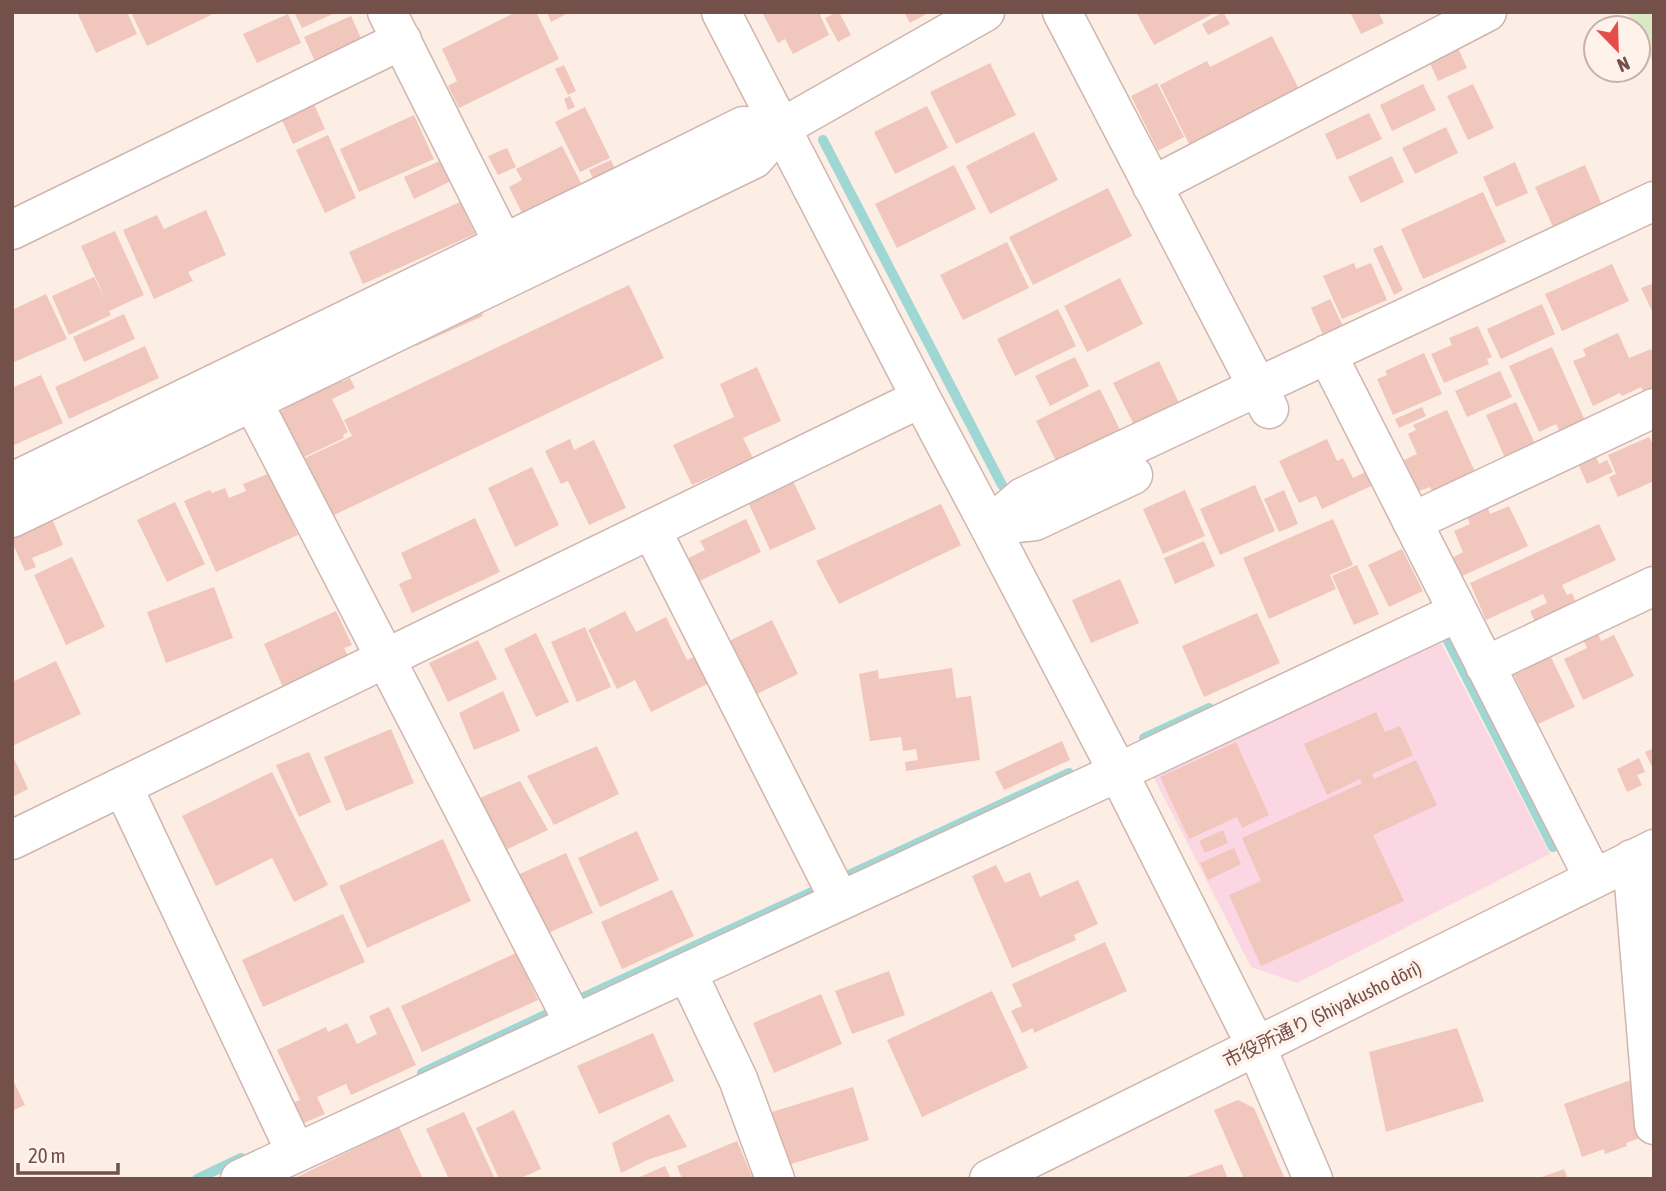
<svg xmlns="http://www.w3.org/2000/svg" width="1666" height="1191" font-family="'Asap Condensed','Noto Sans JP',sans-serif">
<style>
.medical{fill:#fad7e2}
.green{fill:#dae9c3}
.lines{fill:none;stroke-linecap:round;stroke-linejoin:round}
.stream{stroke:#9fd7d4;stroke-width:10}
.building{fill:#f1c6bc}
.minor-casing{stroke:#cfb6ae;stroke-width:41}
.minor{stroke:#fff;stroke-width:38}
.labels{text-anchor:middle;stroke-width:7;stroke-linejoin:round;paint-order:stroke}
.street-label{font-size:19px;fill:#74504a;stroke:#fff2ea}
</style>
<rect width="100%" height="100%" fill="#fceee4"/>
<path class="medical" d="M1440,641L1550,854L1297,983L1251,967L1153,776Z"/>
<path class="green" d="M1627,12H1654V64L1638,34V28H1635Z"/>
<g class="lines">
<path class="stream" d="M823,140L1002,485
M1442,629L1553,847
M1144,738L1209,708
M838,880L1069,773
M571,1003L825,886
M422,1073L558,1009
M197,1179L241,1158"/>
</g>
<path class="building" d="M77,12H127L137,34L96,53Z
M131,12H217L147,46Z
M294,12H337L302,28Z
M516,12H536L559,59L459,108L448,86L457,81L442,49Z
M547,12H570L551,22Z
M762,12H825L820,15L829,35L793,54L785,39L778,43Z
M837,12H839L851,35L838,42L825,18Z
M904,12H930L910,23Z
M1136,12H1216L1154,45Z
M1223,12L1230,24L1208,35L1202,24Z
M1350,12H1378L1384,23L1361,34Z
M288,14L301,43L257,63L243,34Z
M351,16L365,47L318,68L304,37Z
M1272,36L1299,89L1189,144L1160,85L1207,61L1210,67Z
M1458,48L1467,68L1438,81L1429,61Z
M990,63L1016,115L956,144L930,92Z
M564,65L576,91L568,95L555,69Z
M1157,83L1184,137L1158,151L1131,96Z
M1423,84L1436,110L1392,131L1380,105Z
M1473,84L1494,128L1468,140L1447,96Z
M570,96L575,107L568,110L564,99Z
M314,104L325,129L293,144L281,118Z
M927,106L948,148L895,174L874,132Z
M585,107L610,158L580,172L555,122Z
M1369,113L1382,139L1337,160L1325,134Z
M414,115L434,159L359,192L340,149Z
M1446,127L1458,153L1415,174L1402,148Z
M1034,132L1058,180L990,214L966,166Z
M328,135L356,198L325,213L296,150Z
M562,146L581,183L567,191L569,195L540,210L538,205L522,213L509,187L522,180L516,169Z
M507,148L516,167L498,175L488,156Z
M1392,156L1404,182L1361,203L1348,177Z
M442,160L451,181L414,199L404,177Z
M611,160L616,171L594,181L589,170Z
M1515,162L1528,193L1496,207L1483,177Z
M954,165L976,209L897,248L875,204Z
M1585,165L1602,205L1553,227L1535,187Z
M1108,188L1132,236L1033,285L1009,237Z
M1483,192L1506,242L1423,279L1401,229Z
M460,202L475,234L363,284L349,252Z
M206,210L226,255L188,272L193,281L154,299L123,230L157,215L164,229Z
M115,231L144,295L109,311L111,315L69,335L52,296L94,277L107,303L81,246Z
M1007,242L1029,288L963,320L940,275Z
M1382,245L1403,290L1394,295L1373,249Z
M1354,263L1356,269L1371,263L1387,300L1342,319L1323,276Z
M1612,264L1629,301L1562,331L1545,294Z
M1120,278L1143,324L1087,352L1064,306Z
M1654,283V315L1641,288Z
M629,285L664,358L330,517L303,459L352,436L344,420Z
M46,294L67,339L12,363V310Z
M1330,299L1344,328L1324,337L1311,308Z
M1542,304L1555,334L1501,359L1487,329Z
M479,306L483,316L416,346L411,336Z
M1058,309L1076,346L1015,376L997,339Z
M124,314L135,339L84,362L73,337Z
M1478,326L1492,357L1487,359L1489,364L1444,383L1431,354L1452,345L1449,338Z
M1618,333L1629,358L1651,349L1654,356V389L1644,393L1641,387L1622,396L1620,393L1593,406L1573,361L1586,356L1583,349Z
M145,346L159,378L69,419L55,387Z
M1552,347L1586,423L1560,432L1556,424L1539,432L1509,366Z
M1424,353L1442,394L1393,415L1377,379L1387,375L1385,371Z
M1075,357L1089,386L1050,406L1035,376Z
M1159,361L1179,403L1134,425L1113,383Z
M757,367L781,421L743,438L753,458L692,485L673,445L734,417L720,384Z
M1500,371L1512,397L1467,417L1455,391Z
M41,375L63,423L12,446V388Z
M339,375L342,382L350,378L355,388L332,399L348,432L343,435L344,438L302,458L280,411L284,410L280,403Z
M1100,389L1120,430L1056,461L1036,421Z
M1516,402L1536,446L1506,460L1486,415Z
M1422,407L1426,416L1399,428L1395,419Z
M1447,410L1475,472L1432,491L1430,487L1419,491L1404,460L1417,454L1408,434L1416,430L1413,425Z
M1649,437L1654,446V481L1618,497L1609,477L1616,474L1608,455Z
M570,439L574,450L594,440L626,508L589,525L568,481L561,484L545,451Z
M1327,439L1337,461L1343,458L1353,478L1365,472L1371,486L1322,509L1316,496L1299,503L1279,461Z
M1593,449L1599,464L1607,460L1613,472L1587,484L1575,457Z
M532,467L559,525L515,547L488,488Z
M270,473L298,535L216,572L184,501L210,490L212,493L225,488L229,498L246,491L243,484Z
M793,481L816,529L770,550L748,502Z
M1255,485L1275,531L1220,555L1200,509Z
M1185,490L1205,536L1163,554L1143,509Z
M1284,490L1298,524L1279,532L1264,499Z
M175,502L205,564L167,582L137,520Z
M941,504L961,545L839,604L816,561Z
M1509,506L1528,546L1460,577L1452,558L1463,552L1454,531L1470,524L1467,517L1488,508L1490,514Z
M51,516L63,545L32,558L36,567L25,571L12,542V532Z
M475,518L500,572L412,613L399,584L412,578L401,553Z
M746,519L761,552L693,584L682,561L705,550L700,541Z
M1333,519L1353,565L1330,575L1336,589L1269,619L1243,558Z
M1599,524L1616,560L1562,585L1567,595L1572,593L1578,607L1537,626L1530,611L1547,603L1543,594L1486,620L1470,583Z
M1204,541L1215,566L1175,584L1164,558Z
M1402,549L1423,591L1389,607L1368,565Z
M72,557L105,627L66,645L34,575Z
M1357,565L1379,614L1354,625L1332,576Z
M1120,579L1139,623L1091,643L1072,600Z
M214,587L233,638L166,663L147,612Z
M336,611L352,645L344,648L349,658L286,694L264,644Z
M625,611L636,632L666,617L687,660L700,654L713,681L651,712L635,680L617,689L588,630Z
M1257,613L1280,663L1204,697L1182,646Z
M772,620L798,674L753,696L727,642Z
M585,627L611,687L577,702L551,642Z
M536,633L569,702L536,717L504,649Z
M1598,633L1601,641L1614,635L1634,676L1583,700L1564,659L1587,648L1583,640Z
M478,640L497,679L448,702L429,663Z
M1547,649L1575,707L1538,724L1514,675L1525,670L1521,662Z
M56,661L81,714L12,746V682Z
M952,668L956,698L971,696L980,760L906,771L905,762L918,760L916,749L903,751L901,737L870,741L859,674L878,670L879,679Z
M503,691L520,731L474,750L459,713Z
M1376,712L1385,732L1400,726L1413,755L1372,774L1374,779L1416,760L1437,805L1373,835L1404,901L1261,966L1229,895L1261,881L1242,838L1362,783L1360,779L1327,795L1304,744Z
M391,729L414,783L346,811L324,757Z
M1062,741L1070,760L1004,790L995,772Z
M1236,742L1269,815L1242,828L1237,817L1189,839L1160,777Z
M597,746L619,794L554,825L527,776Z
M1654,748V771L1645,752Z
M309,752L331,802L299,817L276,765Z
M12,754L28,789L12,797Z
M1639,758L1645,772L1637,775L1642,785L1627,792L1617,769Z
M272,772L328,885L294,902L272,858L216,886L182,816Z
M520,781L548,830L499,853L475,800Z
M1223,830L1228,843L1205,853L1199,841Z
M637,831L659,880L600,907L578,858Z
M443,839L471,901L367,948L339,886Z
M1234,848L1241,864L1208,880L1200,863Z
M566,853L593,913L539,937L511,878Z
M996,865L1005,883L1030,872L1040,897L1078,880L1098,924L1074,935L1076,940L1012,968L972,876Z
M672,890L694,936L622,969L601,922Z
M343,914L365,962L263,1007L242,960Z
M1105,942L1127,991L1034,1033L1033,1028L1022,1033L1011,1011L1022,1006L1012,984Z
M516,953L538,1000L422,1052L401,1006Z
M889,971L905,1015L852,1034L835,991Z
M992,991L1028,1068L922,1117L887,1040Z
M821,994L842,1044L774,1073L753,1023Z
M389,1007L416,1065L351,1095L346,1084L317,1097L325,1114L301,1124L292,1103L300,1100L277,1050L326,1027L328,1032L347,1023L357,1044L377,1034L369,1016Z
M1457,1028L1484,1101L1386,1132L1369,1052Z
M653,1033L674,1081L599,1114L577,1066Z
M12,1078L25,1105L12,1111Z
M1631,1080L1651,1134L1626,1143L1627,1146L1605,1154L1604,1149L1582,1157L1564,1104Z
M853,1087L869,1140L788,1165L772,1112Z
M1238,1100L1254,1108L1285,1179H1244L1214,1110Z
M514,1110L541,1169L519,1179H499L476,1128Z
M464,1112L495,1179H449L426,1129Z
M669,1114L687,1147L647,1160L621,1173L612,1143Z
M399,1127L423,1179H293Z
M737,1141L753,1179H682L677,1166Z
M1222,1164L1228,1179H1183V1178Z
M665,1166L671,1179H635Z
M1564,1169L1568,1179H1539V1178Z"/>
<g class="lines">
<g class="minor-casing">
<path id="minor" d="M387,12L515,267
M721,12L921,398L989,526L1118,772L1256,1046L1313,1179
M1062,12L1269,409
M781,128L985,12
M1152,186L1487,12
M12,230L402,40
M1327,354L1594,879
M242,381L574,1023
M12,482L624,185L743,126L781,128L754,159L12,518
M1412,522L1654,408
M989,526L1023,497L1654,201
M989,526L1035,521L1133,475
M651,529L840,901
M1485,666L1654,586
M123,787L296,1153
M12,840L921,398
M1632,859L1654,1125
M687,972L738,1079L775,1179
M240,1179L1138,763L1458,612
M989,1179L1654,849"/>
</g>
<use href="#minor" class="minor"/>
</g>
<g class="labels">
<g class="street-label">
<text transform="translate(1322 1014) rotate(-26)" y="7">市役所通り (Shiyakusho dōri)</text>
</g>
</g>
<rect width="1666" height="1191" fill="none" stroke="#74504a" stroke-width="28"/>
<g transform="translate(1617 49) rotate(157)"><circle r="33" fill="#fff2ea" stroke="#c7b1aa" stroke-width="2"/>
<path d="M0-5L12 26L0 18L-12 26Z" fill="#e44e4a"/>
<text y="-10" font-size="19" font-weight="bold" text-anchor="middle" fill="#74504a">N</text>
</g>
<path d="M18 1163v10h100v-10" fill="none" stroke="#74504a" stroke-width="3.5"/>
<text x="28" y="1163" font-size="21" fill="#74504a" stroke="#fff2ea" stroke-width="5" paint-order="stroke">20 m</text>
</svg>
